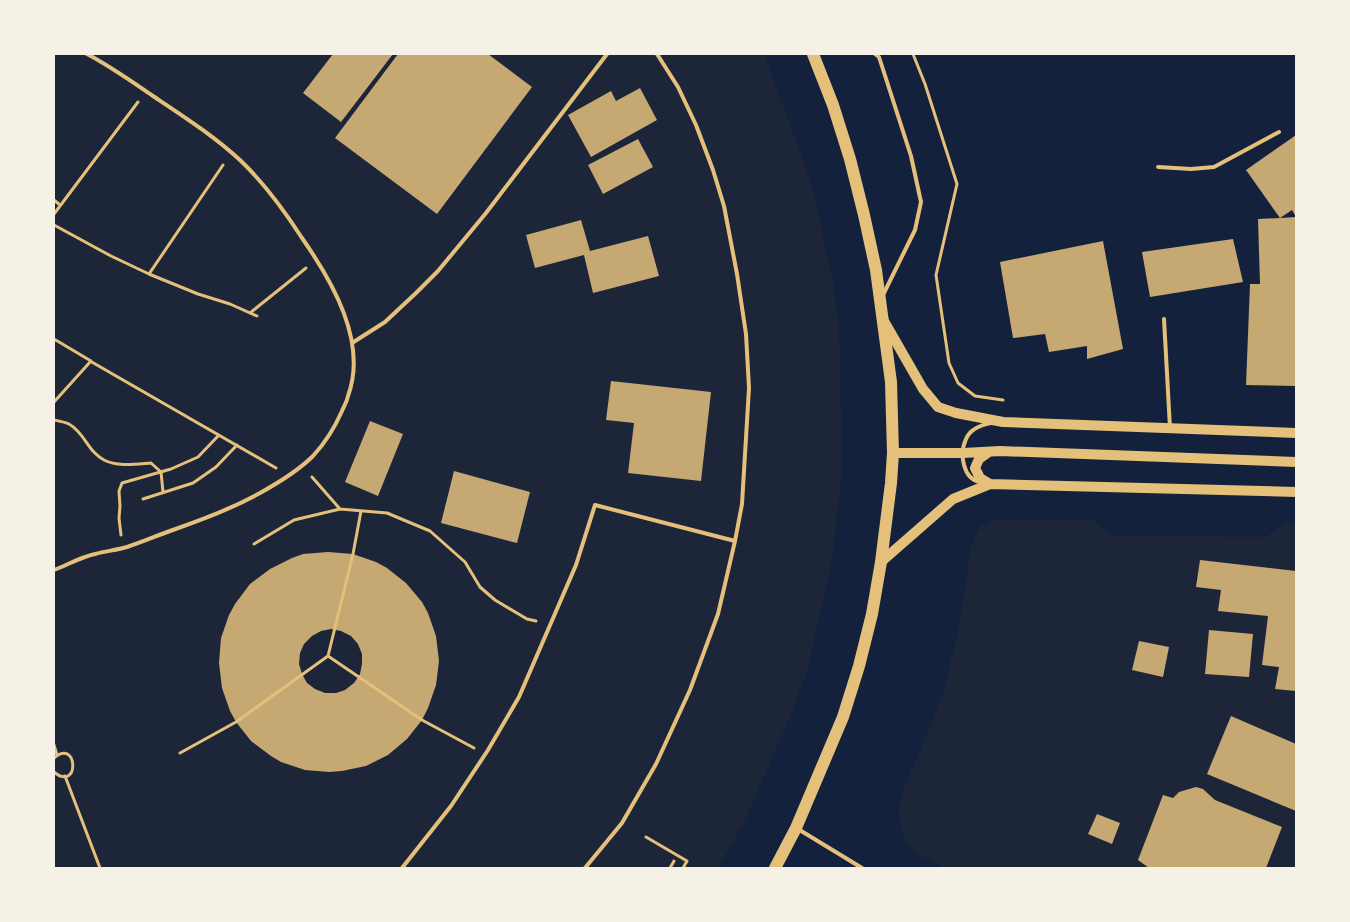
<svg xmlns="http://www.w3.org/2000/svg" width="1350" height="922" font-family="Overpass,sans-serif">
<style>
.green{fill:#1d2539}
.building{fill:#c6a872;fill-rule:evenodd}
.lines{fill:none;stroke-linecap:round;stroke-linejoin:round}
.path{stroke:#e5c07b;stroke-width:3}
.service{stroke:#e5c07b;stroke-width:4}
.secondary{stroke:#e5c07b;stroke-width:10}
.primary{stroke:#e5c07b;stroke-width:12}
</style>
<rect width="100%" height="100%" fill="#14213d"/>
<path class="green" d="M54,54H764L804,162L815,198L834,288L838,323L840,355L842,470L832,561L807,671L790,717L745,820L718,868H54Z
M1002,519L1093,520L1111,536L1266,537L1285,523H1296V868H944L915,852L909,846L901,829L899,819V808L903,789L921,749L942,697L960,623L971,545L981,526L990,521Z"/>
<path class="building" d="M333,54H393L341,122L303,93Z
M398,54H488L532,87L437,214L335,138Z
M640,88L657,120L591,157L568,115L611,91L616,101Z
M1296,135V217L1292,210L1280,218L1296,217V386L1246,385L1250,284H1260L1258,219L1280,218L1246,170Z
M638,139L653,167L603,194L588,165Z
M581,220L590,251L648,236L659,276L593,293L584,255L535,268L526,235Z
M1233,239L1243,282L1150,297L1142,252Z
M1103,241L1123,349L1087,359V346L1049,352L1045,334L1013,338L1000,262Z
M611,381L711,392L701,481L628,473L634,423L606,420Z
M370,421L403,434L378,496L345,482Z
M454,471L530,492L517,543L441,523Z
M328,552L353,554L376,562L387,568L406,583L422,602L428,613L436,636L439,661L436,685L428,708L422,720L407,739L388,755L366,766L342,771L329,772L305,770L281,762L271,756L251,741L236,722L230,711L222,688L219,663L221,638L229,615L235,604L250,584L270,569L292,558L303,554ZM331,629L341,631L351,636L358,644L362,654V664L360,674L354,683L345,690L336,693H325L315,689L307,683L302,674L299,664L300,653L304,644L312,636L321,631Z
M1200,560L1296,571L1295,637H1296V691L1275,689L1279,667L1262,665L1268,616L1218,611L1221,590L1196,587Z
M1209,630L1253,634L1249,677L1205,674Z
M1139,641L1169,647L1163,677L1132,670Z
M1231,716L1296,744V811L1207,774Z
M1196,787L1203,789L1215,800L1282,827L1266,868H1149L1138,860L1163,795L1173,798L1179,792Z
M1097,814L1120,823L1112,844L1088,834Z"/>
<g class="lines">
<path class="path" d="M913,54L925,84L957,184L936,275L949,363L958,383L975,396L1003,400
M54,200L60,205
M54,214L138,102
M54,225L111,256L149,274L198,294L230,304L257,316
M149,274L223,165
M250,313L306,268
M54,339L91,361L54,402
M90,361L276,468
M54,420C59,421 65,422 69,424C85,433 88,452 104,460C117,467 137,464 151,463L161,472L163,492
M312,477L340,509L387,513L430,531L465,562L480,587L495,600L527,619L536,621
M143,499L193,483L216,467L237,445
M121,535L119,518L120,506L119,491L122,483L171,469L198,457L219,435
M254,544L294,520L340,509
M328,656L353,554L361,511
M54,745L57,755
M180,753L236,722L328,656L422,720L474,748
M54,758C78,737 80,793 54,772
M65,776L100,868
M646,837L687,861L683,868
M670,868L674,861"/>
<path class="service" d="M875,54L879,57L911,156L921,202L915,230L883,295
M1158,167L1191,169L1214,167L1279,132
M1164,319L1170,428
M352,343L385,322L416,293L438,271L486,213L607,54
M980,482C963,479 959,454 966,439C970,429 981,425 991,423
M54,570C67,565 81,557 95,554C106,551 117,550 127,547C142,542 156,536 170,531C201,520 231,509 260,493C278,483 298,471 313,456C325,443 335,427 342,411C344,406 347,402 348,396C368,342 332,281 302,238C284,210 265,184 241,161C214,136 183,116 153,96C131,81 110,66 87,54
M798,829L862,868
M402,868L451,806L488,750L519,697L576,565L595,505L735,541
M585,868L622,823L656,764L690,690L718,614L735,541L742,504L749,388L746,334L737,274L724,206L713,170L696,125L678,87L657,54"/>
<path class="secondary" d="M884,321L923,389L938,407L956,413L1003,422L1296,433
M989,452L979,459L975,468L980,478L990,484
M893,453H963L1000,451L1296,462
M881,562L953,499L990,484L1296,492"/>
<path class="primary" d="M775,868L796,828L843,717L859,666L872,614L881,562L891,483L893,453L891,382L876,270L864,215L850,159L833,105L813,54"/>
</g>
<rect width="1350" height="922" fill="none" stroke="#f6f1e7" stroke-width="110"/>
</svg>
